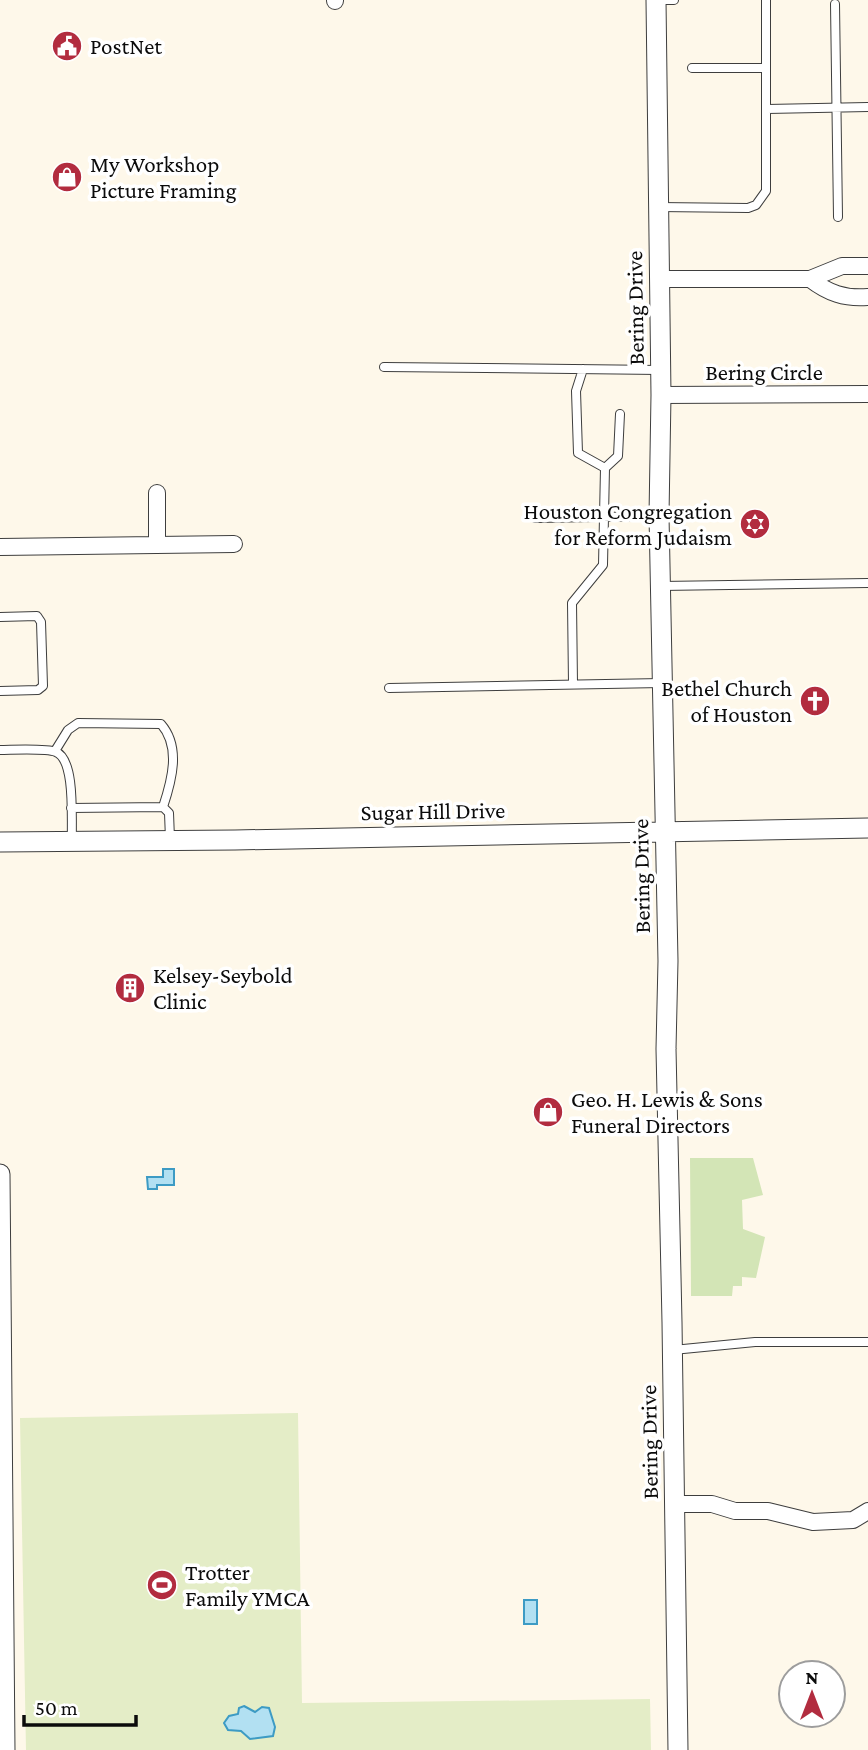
<svg xmlns="http://www.w3.org/2000/svg" width="868" height="1750" font-family="'Crimson Pro',serif">
<style>
.green{fill:#d3e5b6}
.pitch{fill:#e4edc7}
.water{fill:#b2e0f2;stroke:#3d9bc4;stroke-width:2}
.lines{fill:none;stroke-linecap:round;stroke-linejoin:round}
.service-casing{stroke:#3e3e3e;stroke-width:10}
.minor-casing{stroke:#3e3e3e;stroke-width:18}
.tertiary-casing{stroke:#3e3e3e;stroke-width:21}
.service{stroke:#fff;stroke-width:8}
.minor{stroke:#fff;stroke-width:16}
.tertiary{stroke:#fff;stroke-width:19}
.labels{text-anchor:middle;stroke-width:7;stroke-linejoin:round;paint-order:stroke}
.poi-label{font-size:23px;fill:#0b0b0b;stroke:#fff;text-anchor:start}
.street-label{font-size:23px;fill:#0b0b0b;stroke:#fff}
</style>
<rect width="100%" height="100%" fill="#fef8ea"/>
<path class="green" d="M690,1158H753L763,1195L742,1200L743,1229L765,1237L756,1278L742,1277V1286H733L732,1296H691Z"/>
<path class="pitch" d="M298,1413L302,1703L650,1699L651,1750H26L20,1418Z"/>
<path class="water" d="M163,1169H174V1185H157V1189H148L147,1177H163Z
M524,1600H537V1624H524Z
M244,1706L255,1712L262,1707L269,1708L275,1727L273,1736L250,1739L241,1731L228,1730L224,1723L229,1716L238,1714L239,1708Z"/>
<g class="lines">
<g class="service-casing">
<path id="service" d="M656,0H674
M835,4L838,217
M692,68H766
M767,109L868,107
M658,207L748,208L756,205L766,191V0
M384,367L660,370
M583,369L576,391L578,453L605,468
M535,518L659,516
M661,586L868,583
M0,617L37,616L41,622L43,686L38,690L0,691
M573,684L572,603L603,565L605,468L618,456L620,414
M389,688L662,683
M0,750C12,750 46,748 56,752C76,760 71,821 72,841
M55,751L68,730L78,723L161,724C181,747 172,780 163,807
M71,808L163,807L169,813L170,839
M673,1350L755,1342H868"/>
</g>
<g class="minor-casing">
<path id="minor" d="M335,0V1
M868,266H842L810,279C828,293 845,299 868,297
M659,279H810
M661,395L868,394
M157,493V545
M0,547L234,544
M675,1504H712L735,1511H768L813,1522L853,1520L868,1511"/>
</g>
<g class="tertiary-casing">
<path id="tertiary" d="M656,0L661,395L659,516L668,961L666,1049L672,1322L678,1750
M0,842L235,840L868,828
M0,1174L5,1750"/>
</g>
<use href="#service" class="service"/>
<use href="#minor" class="minor"/>
<use href="#tertiary" class="tertiary"/>
</g>
<defs>
<g id="civic-disc" transform="scale(1.575)"><circle r="9.5" fill="#b22c3f" stroke="#fff"/><path d="M-.6-6.5H3V-4.5H.6V-3L4-1V1h2V6H-6V1h2V-1L-.6-3ZM-1.2 2.5V6h2.4V2.5Z" fill="#fff"/></g>
<g id="shop-disc" transform="scale(1.575)"><circle r="9.5" fill="#b22c3f" stroke="#fff"/><path d="M-5-2.5h2.3a2.7 3.5 0 0 1 5.4 0H5L5.5 6h-11ZM-1.5-2.5h3a1.5 2.3 0 0 0-3 0Z" fill="#fff"/></g>
<g id="synagogue-disc" transform="scale(1.575)"><circle r="9.5" fill="#b22c3f" stroke="#fff"/><path d="M0-6.5L5.6 3.2H-5.6ZM0 6.5L5.6-3.2H-5.6Z" fill="#fff"/></g>
<g id="church-disc" transform="scale(1.575)"><circle r="9.5" fill="#b22c3f" stroke="#fff"/><path d="M-1.2-6h2.4v3.5h3.3v2.4h-3.3V6h-2.4V-.1h-3.3v-2.4h3.3Z" fill="#fff"/></g>
<g id="building-disc" transform="scale(1.575)"><circle r="9.5" fill="#b22c3f" stroke="#fff"/><path d="M-4-6H4V6H1V3H-1V6H-4ZM-2.5-4.3h1.7v1.8h-1.7ZM.8-4.3h1.7v1.8H.8ZM-2.5-1h1.7V.8h-1.7ZM.8-1h1.7V.8H.8Z" fill="#fff"/></g>
<g id="stadium-disc" transform="scale(1.575)"><circle r="9.5" fill="#b22c3f" stroke="#fff"/><path d="M0-5a6.5 5 0 1 0 0 10a6.5 5 0 1 0 0-10ZM-3.5-1.8h7v3.6h-7Z" fill="#fff"/></g>
</defs>
<g fill-rule="evenodd">
<use href="#civic-disc" x="67" y="46"/>
<use href="#shop-disc" x="67" y="177"/>
<use href="#synagogue-disc" x="755" y="524"/>
<use href="#church-disc" x="815" y="701"/>
<use href="#building-disc" x="130" y="988"/>
<use href="#shop-disc" x="548" y="1112"/>
<use href="#stadium-disc" x="162" y="1585"/>
</g>
<g class="labels">
<g class="poi-label">
<text x="90" y="54">PostNet</text>
<text x="90" y="172">My Workshop<tspan x="90" dy="26">Picture Framing</tspan></text>
<text x="732" y="519" text-anchor="end">Houston Congregation<tspan x="732" dy="26">for Reform Judaism</tspan></text>
<text x="792" y="696" text-anchor="end">Bethel Church<tspan x="792" dy="26">of Houston</tspan></text>
<text x="153" y="983">Kelsey-Seybold<tspan x="153" dy="26">Clinic</tspan></text>
<text x="571" y="1107">Geo. H. Lewis &amp; Sons<tspan x="571" dy="26">Funeral Directors</tspan></text>
<text x="185" y="1580">Trotter<tspan x="185" dy="26">Family YMCA</tspan></text>
</g>
<g class="street-label">
<text transform="translate(635 308) rotate(-91)" y="8">Bering Drive</text>
<text x="764" y="380">Bering Circle</text>
<text transform="translate(433 811) rotate(-1)" y="8">Sugar Hill Drive</text>
<text transform="translate(641 876) rotate(-91)" y="8">Bering Drive</text>
<text transform="translate(649 1442) rotate(-91)" y="8">Bering Drive</text>
</g>
</g>
<g transform="translate(812 1694)"><circle r="33" fill="#ffffff" stroke="#9d9d9d" stroke-width="2"/>
<path d="M0-5L12 26L0 18L-12 26Z" fill="#b22c3f"/>
<text y="-10" font-size="19" font-weight="bold" text-anchor="middle" fill="#0b0b0b">N</text>
</g>
<path d="M24 1715v10h112v-10" fill="none" stroke="#0b0b0b" stroke-width="3.5"/>
<text x="35" y="1715" font-size="21" fill="#0b0b0b" stroke="#ffffff" stroke-width="5" paint-order="stroke">50 m</text>
</svg>
